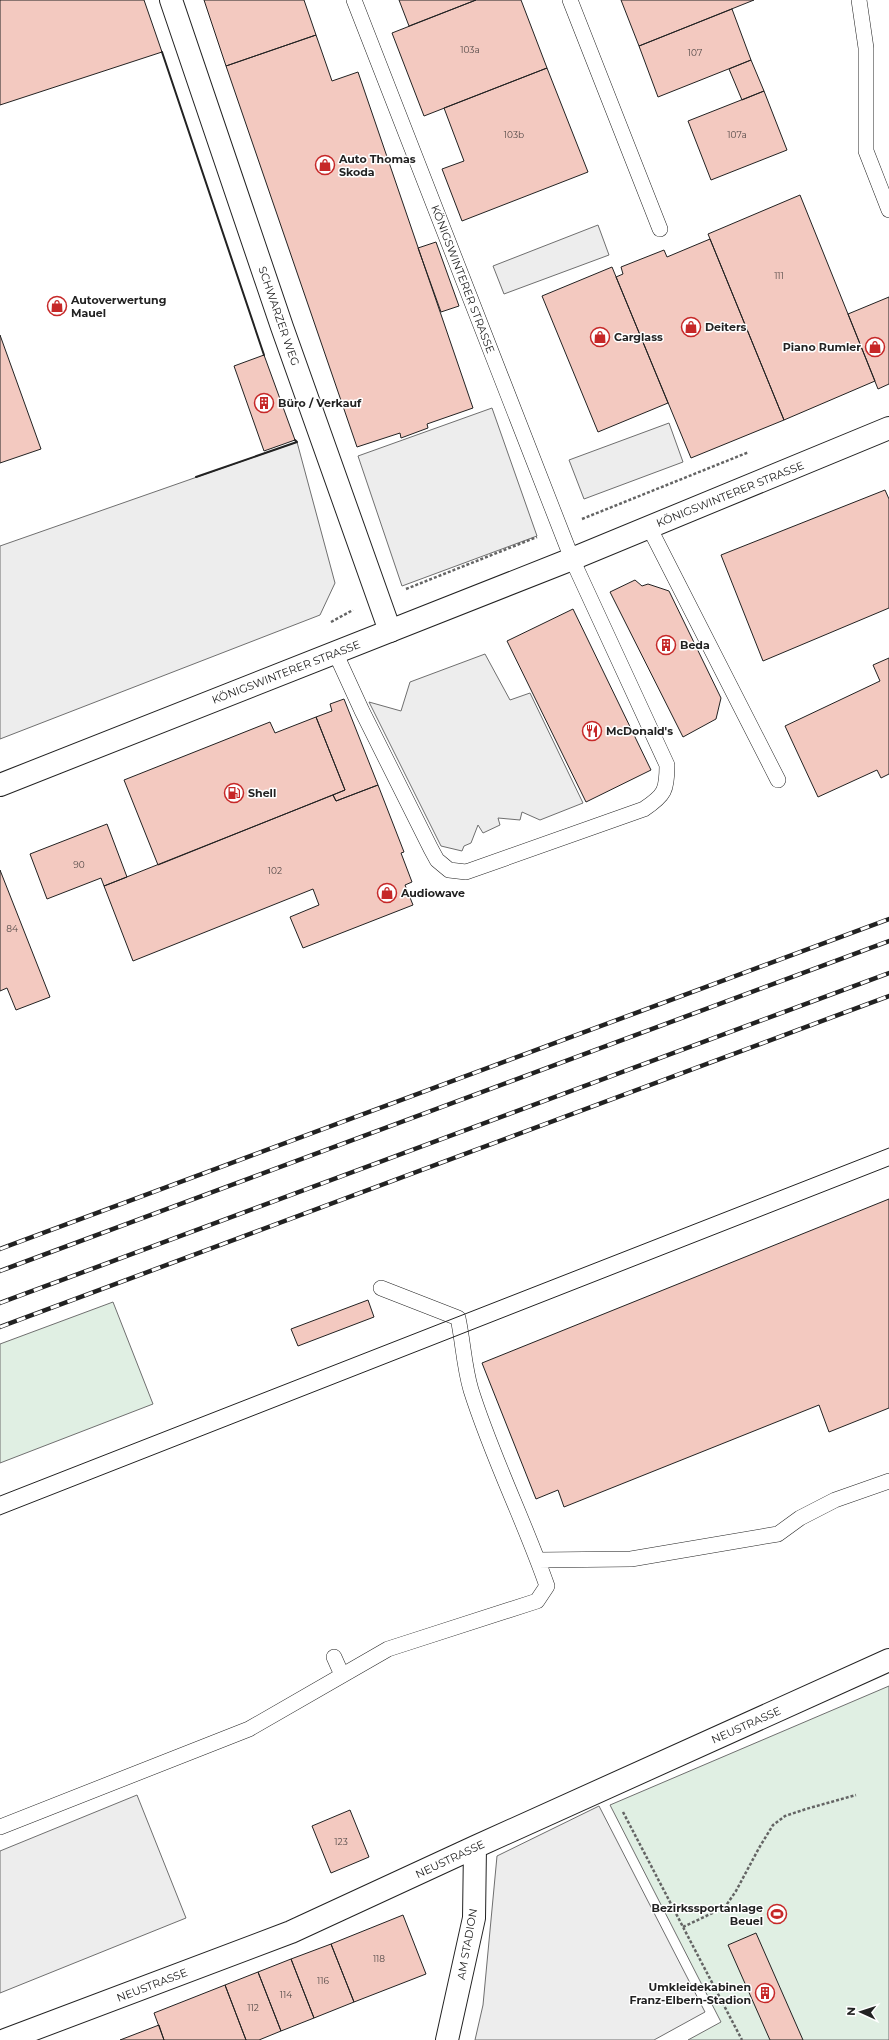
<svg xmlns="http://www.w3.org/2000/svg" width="889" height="2040" font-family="Montserrat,sans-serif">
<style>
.green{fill:#e0efe3;stroke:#6f6f6f}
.parking{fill:#ededed;stroke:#6f6f6f}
.building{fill:#f3c9c0;stroke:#222}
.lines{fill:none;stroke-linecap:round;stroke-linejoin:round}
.service-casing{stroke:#222;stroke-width:16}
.minor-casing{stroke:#222;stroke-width:24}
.secondary-casing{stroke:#222;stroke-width:24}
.path{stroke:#646464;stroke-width:2.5;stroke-dasharray:3 2;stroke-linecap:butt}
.service{stroke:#fff;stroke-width:15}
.minor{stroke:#fff;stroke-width:22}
.secondary{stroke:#fff;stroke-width:22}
.tram{stroke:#222;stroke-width:1}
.rail-casing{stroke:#222;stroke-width:4.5}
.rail{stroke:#fff;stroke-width:3;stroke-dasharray:9;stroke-linecap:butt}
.wall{stroke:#222;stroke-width:2}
.labels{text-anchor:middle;stroke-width:3;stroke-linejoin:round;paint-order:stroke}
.number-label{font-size:9px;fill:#564c4a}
.poi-label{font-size:11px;font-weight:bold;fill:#222;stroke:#fff;text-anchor:start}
.street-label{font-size:11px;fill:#222;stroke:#fff}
</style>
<rect width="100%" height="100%" fill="#fff"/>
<path class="green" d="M113,1302L153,1404L0,1463V1344Z
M889,1686V2040H688L721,2022L610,1805Z"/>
<path class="parking" d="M598,225L609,255L504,294L493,266Z
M492,408L537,536L402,586L358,456Z
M669,423L683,462L584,499L569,460Z
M297,442L335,583L320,615L0,739V546Z
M485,654L510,700L530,693L583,803L540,820L522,812L520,820L498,818L500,825L483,833L478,825L471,843L464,846L462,851L441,846L369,702L401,711L410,682Z
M137,1795L186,1918L0,1993V1851Z
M599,1806L705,2012L654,2040H475L483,2005L497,1856Z"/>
<path class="building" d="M0,0H144L162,52L0,105Z
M204,0H304L316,35L226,66Z
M399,0H476L409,26Z
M476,0H521L547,68L424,116L392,33Z
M621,0H754L639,46Z
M732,9L751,60L658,97L639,46Z
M316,35L332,81L358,72L473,408L427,424L428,428L401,438L400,433L357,447L226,66Z
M751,60L764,91L742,100L729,69Z
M547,68L588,172L462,221L442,169L464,161L444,108Z
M764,91L787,150L711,180L688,121Z
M800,195L875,381L784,420L708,234Z
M710,239L784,420L691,458L616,277L623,274L621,267L664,250L667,257Z
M436,242L459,306L441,312L418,248Z
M612,267L668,403L598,432L542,296Z
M889,297V384L878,389L848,314Z
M0,335L41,449L0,463Z
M264,355L295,440L264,451L234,366Z
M885,490L889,499V608L763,661L721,555Z
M635,580L642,586L648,584L669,591L721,698L716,719L683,737L610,592Z
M573,609L651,770L586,802L507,641Z
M889,658V774L881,778L877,770L818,797L785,726L880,681L873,665Z
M344,699L378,785L336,801L333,795L345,790L316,717L332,711L330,704Z
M316,717L345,790L158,865L124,780L270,722L275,733Z
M378,785L404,852L401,853L412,882L405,885L413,905L303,948L290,917L319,905L313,889L133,961L104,886L333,795L336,801Z
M107,824L127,877L104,886L101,878L47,899L30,854Z
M0,870L50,997L16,1010L7,988L0,991Z
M889,1199V1408L829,1432L819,1405L564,1507L558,1490L536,1499L482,1363Z
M368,1300L374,1317L298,1346L291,1329Z
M350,1810L369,1857L331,1873L312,1826Z
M403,1915L426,1974L354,2002L331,1944Z
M756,1933L803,2040H770L728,1945Z
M331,1944L354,2002L314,2018L291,1959Z
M291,1959L314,2018L281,2031L258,1972Z
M258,1972L281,2031L259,2040H246L225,1985Z
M225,1985L246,2040H164L154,2013Z
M159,2025L164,2040H120Z"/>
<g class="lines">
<g class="service-casing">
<path id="service" d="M570,0L660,229
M859,0L866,48V151L889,210
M649,527L778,780
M335,652L362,711L431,849L437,860L449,870L466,872L644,809C665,795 667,790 667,765L572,559L354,0
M538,1560L631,1559L778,1534L800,1518L835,1500L889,1481
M334,1657L342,1675
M0,1827L249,1729L388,1649L537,1601L547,1586C524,1520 492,1457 471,1390C464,1367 463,1341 458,1318L381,1288"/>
</g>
<g class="minor-casing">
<path id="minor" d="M171,0L282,327L390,631
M5,2040L291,1932L475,1847L889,1660
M447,2040L474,1918L475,1847"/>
</g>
<g class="secondary-casing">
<path id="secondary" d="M0,785L572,559L889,428"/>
</g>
<path class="path" d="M582,519L749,452
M406,589L537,537
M331,622L353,610
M623,1812L742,2040
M683,1927L725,1907L736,1891L759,1848L773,1825L785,1816L806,1809L856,1795"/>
<use href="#service" class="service"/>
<use href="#minor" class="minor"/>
<use href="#secondary" class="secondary"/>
<path class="tram" d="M0,1496L889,1148
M0,1515L889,1166"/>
<g class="rail-casing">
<path id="rail" d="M0,1249L889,919
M0,1271L889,941
M0,1303L889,973
M0,1327L889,996"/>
</g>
<use href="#rail" class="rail"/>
<path class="wall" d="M162,52L264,355
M196,477L297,442L295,440"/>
</g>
<defs>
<g id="shop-ring" transform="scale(1)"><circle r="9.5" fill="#fff" stroke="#c62828" stroke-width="1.5"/><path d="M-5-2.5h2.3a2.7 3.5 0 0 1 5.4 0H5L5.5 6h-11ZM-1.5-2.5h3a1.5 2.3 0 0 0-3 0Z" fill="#c62828"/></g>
<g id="building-ring" transform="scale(1)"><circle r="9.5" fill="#fff" stroke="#c62828" stroke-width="1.5"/><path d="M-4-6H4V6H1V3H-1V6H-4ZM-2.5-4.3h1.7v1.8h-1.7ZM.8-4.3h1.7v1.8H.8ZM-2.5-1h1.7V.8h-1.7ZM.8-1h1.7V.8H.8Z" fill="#c62828"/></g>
<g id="restaurant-ring" transform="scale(1)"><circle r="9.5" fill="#fff" stroke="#c62828" stroke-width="1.5"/><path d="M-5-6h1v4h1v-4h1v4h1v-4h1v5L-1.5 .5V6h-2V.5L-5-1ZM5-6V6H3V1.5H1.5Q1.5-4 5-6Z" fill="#c62828"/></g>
<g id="fuel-ring" transform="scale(1)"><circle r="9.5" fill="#fff" stroke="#c62828" stroke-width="1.5"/><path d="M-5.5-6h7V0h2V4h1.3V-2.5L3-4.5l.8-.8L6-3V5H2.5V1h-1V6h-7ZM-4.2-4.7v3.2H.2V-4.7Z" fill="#c62828"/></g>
<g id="stadium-ring" transform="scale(1)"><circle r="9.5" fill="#fff" stroke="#c62828" stroke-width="1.5"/><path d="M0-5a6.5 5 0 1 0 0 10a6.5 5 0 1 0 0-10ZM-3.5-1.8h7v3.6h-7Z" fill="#c62828"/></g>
</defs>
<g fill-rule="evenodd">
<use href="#shop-ring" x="325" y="165"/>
<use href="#shop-ring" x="57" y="306"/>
<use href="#shop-ring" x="691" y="327"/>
<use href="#shop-ring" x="600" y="337"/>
<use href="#shop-ring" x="875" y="347"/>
<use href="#building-ring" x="264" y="403"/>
<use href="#building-ring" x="666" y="645"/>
<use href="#restaurant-ring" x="592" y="731"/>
<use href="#fuel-ring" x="234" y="793"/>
<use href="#shop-ring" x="387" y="893"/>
<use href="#stadium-ring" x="777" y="1914"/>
<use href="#building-ring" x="765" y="1993"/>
</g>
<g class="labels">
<g class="number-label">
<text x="470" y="53">103a</text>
<text x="695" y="56">107</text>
<text x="514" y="138">103b</text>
<text x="737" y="138">107a</text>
<text x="779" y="279">111</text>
<text x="79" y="868">90</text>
<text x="275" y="874">102</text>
<text x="12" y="932">84</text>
<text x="341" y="1845">123</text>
<text x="379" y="1962">118</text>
<text x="323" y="1984">116</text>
<text x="286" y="1998">114</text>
<text x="253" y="2011">112</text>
</g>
<g class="poi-label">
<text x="339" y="163">Auto Thomas<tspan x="339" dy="13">Skoda</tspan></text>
<text x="71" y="304">Autoverwertung<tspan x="71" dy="13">Mauel</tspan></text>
<text x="705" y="331">Deiters</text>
<text x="614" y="341">Carglass</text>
<text x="861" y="351" text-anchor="end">Piano Rumler</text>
<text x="278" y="407">Büro / Verkauf</text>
<text x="680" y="649">Beda</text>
<text x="606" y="735">McDonald's</text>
<text x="248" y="797">Shell</text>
<text x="401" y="897">Audiowave</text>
<text x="763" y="1912" text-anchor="end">Bezirkssportanlage<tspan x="763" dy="13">Beuel</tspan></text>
<text x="751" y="1991" text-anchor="end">Umkleidekabinen<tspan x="751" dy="13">Franz-Elbern-Stadion</tspan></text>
</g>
<g class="street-label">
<text transform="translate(463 279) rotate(69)" y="4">KÖNIGSWINTERER STRASSE</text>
<text transform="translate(279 316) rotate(71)" y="4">SCHWARZER WEG</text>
<text transform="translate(730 494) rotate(-22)" y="4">KÖNIGSWINTERER STRASSE</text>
<text transform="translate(286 672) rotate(-21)" y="4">KÖNIGSWINTERER STRASSE</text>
<text transform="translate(746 1725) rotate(-24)" y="4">NEUSTRASSE</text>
<text transform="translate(450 1859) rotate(-25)" y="4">NEUSTRASSE</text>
<text transform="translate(467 1944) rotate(-80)" y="4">AM STADION</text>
<text transform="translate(152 1985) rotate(-21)" y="4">NEUSTRASSE</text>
</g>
</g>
<g transform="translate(861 2012) rotate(273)" stroke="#ffffff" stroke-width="3" paint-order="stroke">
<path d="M0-3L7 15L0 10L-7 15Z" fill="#222222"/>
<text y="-6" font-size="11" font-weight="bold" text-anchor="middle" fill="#222222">N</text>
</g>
</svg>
